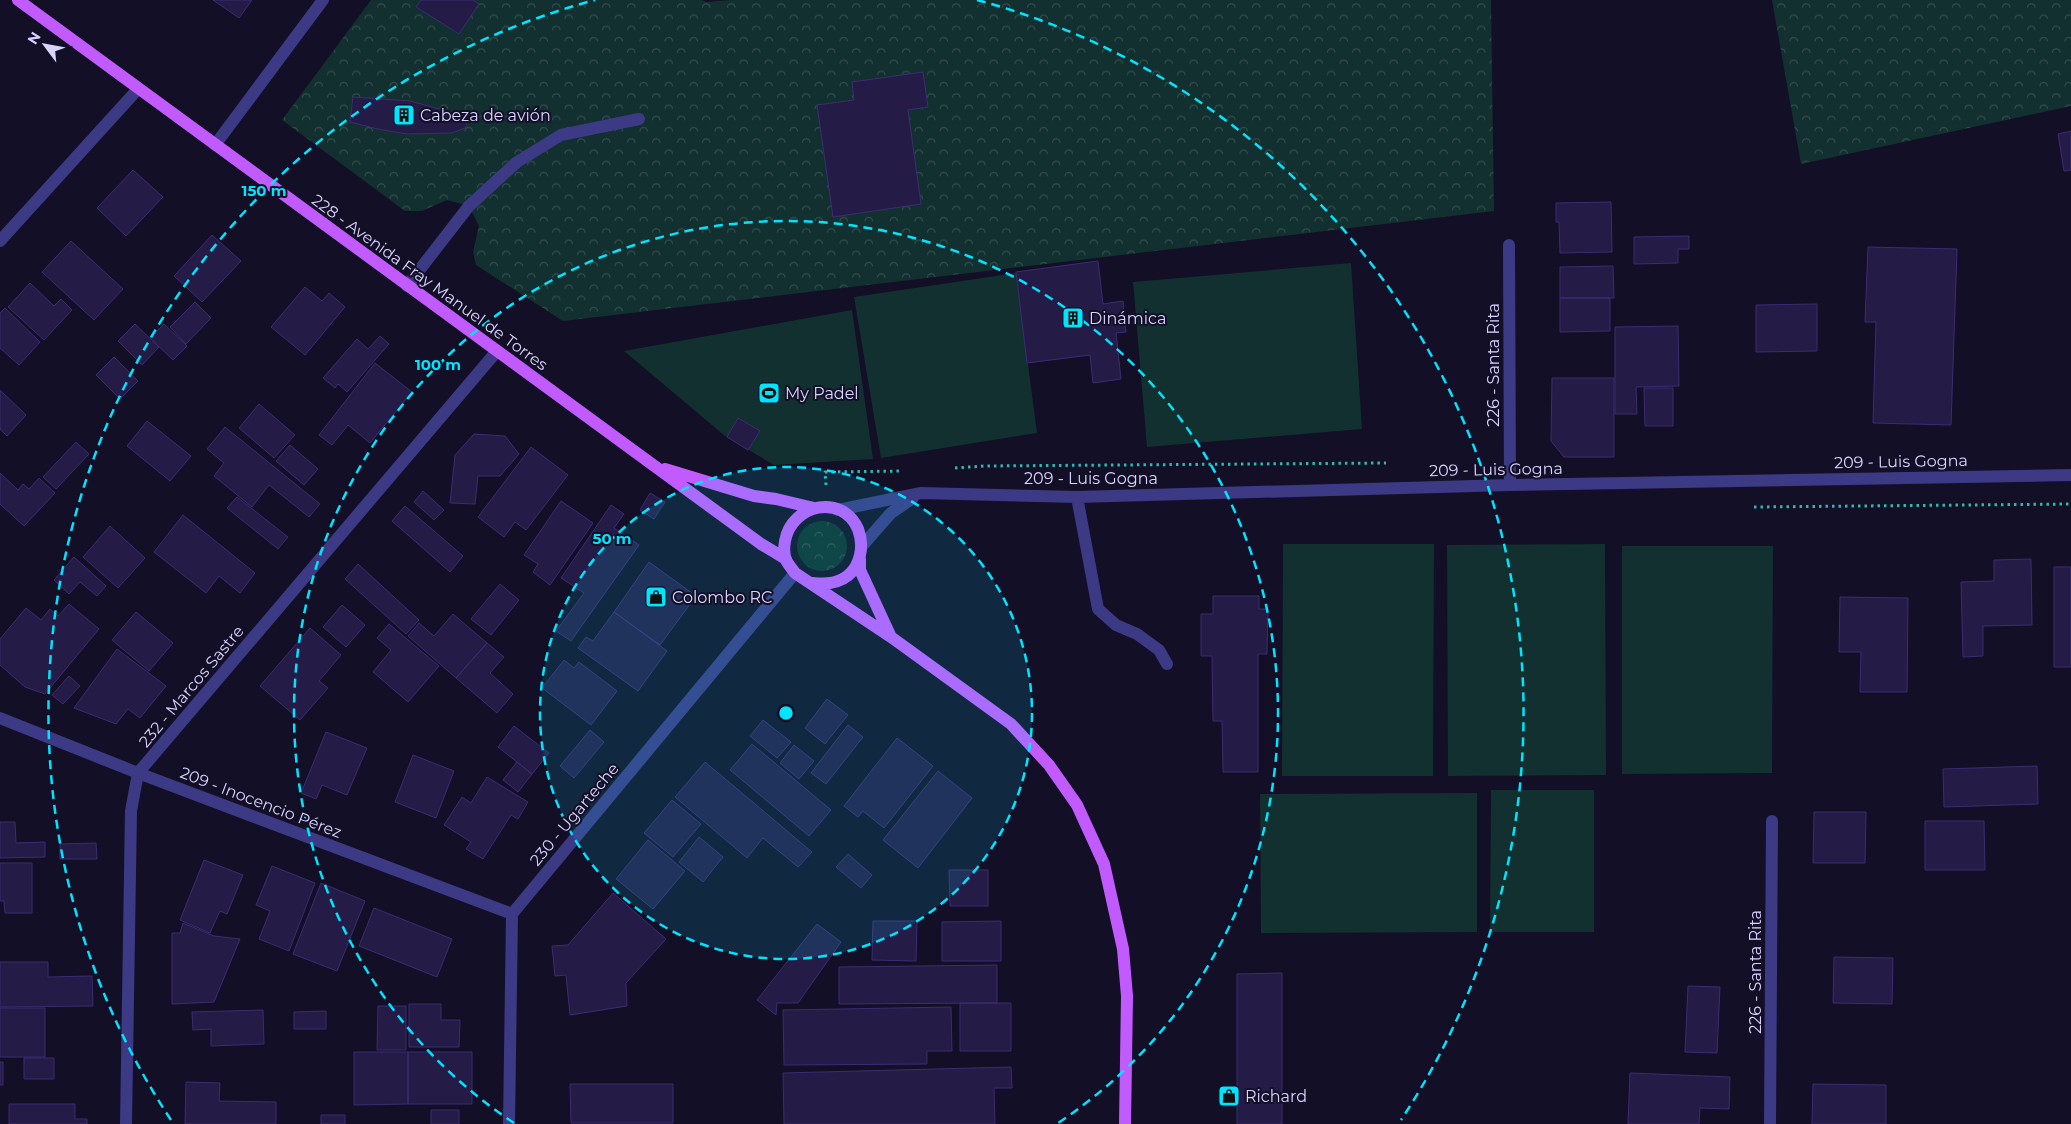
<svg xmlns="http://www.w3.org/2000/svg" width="2071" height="1124" font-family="Montserrat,sans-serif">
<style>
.park{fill:url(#park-crowns)}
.pitch{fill:#12302f}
.building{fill:#241b47;stroke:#3b2d73}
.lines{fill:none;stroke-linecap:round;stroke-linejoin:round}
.path{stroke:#2fb8b0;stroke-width:3;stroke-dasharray:2.5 4;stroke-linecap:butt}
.minor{stroke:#3d3a85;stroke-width:12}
.major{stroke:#c25bff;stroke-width:12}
.ring{fill:none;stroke:#00e5ff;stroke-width:2.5;stroke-dasharray:9 6}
.labels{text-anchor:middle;stroke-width:4;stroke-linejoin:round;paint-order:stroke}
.poi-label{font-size:16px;fill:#d9d4ff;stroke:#130f26;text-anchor:start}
.street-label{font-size:16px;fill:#d9d4ff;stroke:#130f26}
.centre{fill:#00e5ff;stroke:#130f26;stroke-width:2.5}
.ring-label{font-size:15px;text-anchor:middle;font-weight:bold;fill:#00e5ff;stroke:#130f26;stroke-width:4;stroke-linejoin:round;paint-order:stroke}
</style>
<defs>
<pattern id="park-crowns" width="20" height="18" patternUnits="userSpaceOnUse" patternTransform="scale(1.25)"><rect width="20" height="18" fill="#12302f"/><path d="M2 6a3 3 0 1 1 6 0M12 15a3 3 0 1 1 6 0" fill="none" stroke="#344d4e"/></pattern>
</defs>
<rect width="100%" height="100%" fill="#130f26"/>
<path class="park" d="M371,0H702L706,2L730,0H1491L1494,211L563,321L476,265L473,252L479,226L469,206L447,200L422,211H405L282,120Z
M1772,0H2071V106L1801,164Z
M797 546a25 25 0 1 1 50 0a25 25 0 1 1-50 0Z"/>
<path class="pitch" d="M1351,263L1362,429L1147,447L1133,282Z
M1016,273L1037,433L881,458L854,297Z
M852,310L873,459L774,465L725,436L624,351Z
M1283,544H1434L1433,776H1282Z
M1605,544L1606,775L1448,776L1447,545Z
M1622,546H1773L1772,773L1622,774Z
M1491,790H1594V932H1490Z
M1477,793V932L1261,933L1260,794Z"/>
<path class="building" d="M213,0H252L239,18Z
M421,0H473L479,4L459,34L416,7Z
M923,72L928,107L908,110L921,204L833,217L817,105L854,100L852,82Z
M353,97L410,101L454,113L464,120L467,125L465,128L452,133L407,134L378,129L350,122Z
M2071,131V170L2064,171L2058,134Z
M133,170L163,197L126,236L97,208Z
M1611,202L1612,252L1560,253L1559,222H1556V203Z
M212,235L241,261L202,302L174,276Z
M1689,236V249H1678V263L1634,264V237Z
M71,241L123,289L94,320L42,272Z
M1868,247L1957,249L1951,425L1873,423L1876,322H1865Z
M1098,261L1103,304L1123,301L1126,332L1116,333L1121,379L1093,383L1090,355L1027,363L1016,272Z
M1613,266L1614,298H1560V267Z
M30,283L54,306L61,299L72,310L44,340L8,307Z
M305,287L322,301L329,293L345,307L305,355L271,327Z
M1560,298H1610V331L1560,332Z
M195,302L211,318L186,344L170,327Z
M1817,304V351L1756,352V305Z
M5,308L40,342L19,365L0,348V313Z
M135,324L159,347L142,365L118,341Z
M164,324L187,346L173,360L150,338Z
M1678,326L1679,386L1636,387L1637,414H1615V327Z
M380,336L389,344L347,392L338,384L335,388L323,378L357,339L368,349Z
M114,357L138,381L120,399L96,375Z
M375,363L412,392L370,443L348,425L332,445L319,435Z
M1552,378H1614V457H1564L1551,441Z
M1644,388H1673V426H1645Z
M0,390L26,415L7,436L0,429Z
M259,404L295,435L274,458L239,428Z
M738,418L760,431L748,450L727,437Z
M147,421L191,456L170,481L127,446Z
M225,427L320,504L309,517L269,485L252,507L214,476L224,463L207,449Z
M474,434L505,436L519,454L500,476H478L475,504L450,503L455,455Z
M76,442L89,454L56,489L43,477Z
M290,445L318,469L304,485L276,461Z
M531,447L568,475L526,530L515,522L504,537L478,517Z
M0,473L18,490L23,484L29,489L39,478L55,493L24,526L0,504Z
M423,491L444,510L434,520L414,502Z
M650,493L665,502L654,519L640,510Z
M237,497L288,537L278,549L227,508Z
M561,501L593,523L550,585L533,572L538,564L524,555Z
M611,505L624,514L614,528L639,545L571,641L556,631L584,593L561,578Z
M405,506L463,556L450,572L392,521Z
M183,515L255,573L240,593L219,576L206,593L154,552Z
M110,526L145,558L118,588L83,557Z
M74,557L106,586L97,596L80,582L69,594L54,580Z
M2031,559L2032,625L1983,626V656L1963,657L1961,582L1994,581V560Z
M649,562L696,596L660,645L614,612Z
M358,564L419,620L406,634L345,579Z
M2054,567H2071V667H2054Z
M500,584L519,600L491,635L471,619Z
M1213,596H1259V609H1268L1267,654H1258V772H1223L1222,721H1213L1212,656H1201V614H1213Z
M1840,597L1908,598L1907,692H1860L1861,652H1839Z
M69,604L99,629L45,694L25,687L0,665V639L26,608L41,620L50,609L58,616Z
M342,605L365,625L346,647L323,627Z
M136,612L173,643L149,671L112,640Z
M614,612L667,651L638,691L578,648L586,637L593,641Z
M453,614L487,643L456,678L408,636L419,623L434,636Z
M389,624L439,666L408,702L373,672L391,650L377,638Z
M310,628L341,655L319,681L328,688L300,720L260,686Z
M487,643L504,657L490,673L513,694L497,713L456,678Z
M117,649L166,686L140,718L128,709L116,724L74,708Z
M564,660L574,668L579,662L617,691L591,725L542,688Z
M69,676L80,686L63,704L52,695Z
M827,699L848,715L825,744L805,728Z
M763,720L791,742L777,758L750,736Z
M848,725L863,737L826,784L811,773Z
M514,726L549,753L532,774L498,747Z
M590,730L604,742L574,778L560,766Z
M326,732L367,748L347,795L322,785L316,799L301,793Z
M897,738L933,766L884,828L863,811L858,817L844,806Z
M752,744L831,810L809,836L730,770Z
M794,745L814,761L799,779L780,763Z
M413,755L454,771L436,818L395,802Z
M517,762L532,774L518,792L503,780Z
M705,762L812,852L798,867L763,838L747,858L675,797Z
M2037,766L2038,804L1944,807L1943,769Z
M938,771L972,798L918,868L883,840Z
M487,777L528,802L518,819L511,815L483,859L466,849L471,842L444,825L462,797L471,803Z
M672,800L701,824L673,857L644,833Z
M1814,812H1866L1865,863H1813Z
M1925,821H1984L1985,870H1925Z
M0,822H15L16,843L45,842V857L0,858Z
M699,837L723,857L703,882L679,862Z
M648,840L685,871L653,909L616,879Z
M96,843L97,859H60V844Z
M848,854L872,875L861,888L836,867Z
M204,860L243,875L227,914L220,911L210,933L180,920Z
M0,863H32V913H5L4,901H0Z
M272,866L315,883L289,951L259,939L270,911L256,905Z
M949,870H988V906H950Z
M321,883L365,901L337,971L293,954Z
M613,893L666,939L626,983L627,1006L570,1015L566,975L555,976L552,946L568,945Z
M374,908L452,939L437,977L359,946Z
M873,921H917L916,961L872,960Z
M1001,921V961H942V922Z
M183,923L214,936L240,939L214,1002L172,1004V933H180Z
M817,924L841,942L798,1003H777L776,1015L757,1000Z
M1834,957L1893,958L1892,1004L1833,1003Z
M0,962H48V977L92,976L93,1006L0,1007Z
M997,965V1003L839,1004V967Z
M1282,973V1124H1237V974Z
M1688,986L1720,987L1717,1053L1685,1052Z
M960,1003H1011V1051H960Z
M409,1004H441V1020H460L459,1047H409Z
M378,1006H406V1050H377Z
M951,1007L952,1051H927V1064L784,1065L783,1010Z
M0,1008H45V1057H0Z
M263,1010L264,1044L211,1046V1029L193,1030L192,1012Z
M326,1011V1029H294V1012Z
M354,1052H408V1104L354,1105Z
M408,1052H472V1104H408Z
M24,1058H54V1079H24Z
M0,1062H3V1085H0Z
M1011,1067L1012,1088H994L995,1124H784L783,1073Z
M1630,1073L1730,1077L1729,1109L1700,1108L1699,1124H1628Z
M186,1082L220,1083L219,1101L276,1102V1124H185Z
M570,1084H673V1123H571Z
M1813,1084L1886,1085V1124H1812Z
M9,1104H75V1119H87V1124H9Z
M431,1110H459V1124H431Z
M321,1115H345V1124H321Z"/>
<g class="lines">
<path class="path" d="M955,468L984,466L1386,463
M826,485L825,472L903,471
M1754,507L2071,504"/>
<path class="minor" d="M215,145L323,0
M0,241L138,89
M1509,245L1510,485
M407,286L469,206L517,162L561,135L639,119
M1077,497L1098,609L1116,625L1137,634L1159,650L1167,664
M838,510L921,493L1077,497L1510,485L2071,475
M862,546L891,513L913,498
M0,718L138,773L512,914
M126,1124L131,811L138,773L497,351
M509,1124L512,914L795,573
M1770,1124L1772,821"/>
<path class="major" d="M18,0L761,544L786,559
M665,469L754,496L776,499L814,508
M860,559V570L890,635
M813,583C829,585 847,582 856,566C862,554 863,542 858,529C842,493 792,504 785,541C784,547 784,555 786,560C788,564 792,569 795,573L891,637L1011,724L1049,765L1077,805L1104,864L1123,949L1127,996L1125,1124"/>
</g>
<circle cx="786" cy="713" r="246" fill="#00e5ff" fill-opacity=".12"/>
<g class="ring">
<circle cx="786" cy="713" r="246"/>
<path d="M514 1123A492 492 0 1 1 1058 1123"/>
<path d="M171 1120A738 738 0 0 1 595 0M977 0A738 738 0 0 1 1401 1120"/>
</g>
<defs>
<g id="building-square" transform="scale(1.125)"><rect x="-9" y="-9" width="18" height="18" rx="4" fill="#00e5ff" stroke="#130f26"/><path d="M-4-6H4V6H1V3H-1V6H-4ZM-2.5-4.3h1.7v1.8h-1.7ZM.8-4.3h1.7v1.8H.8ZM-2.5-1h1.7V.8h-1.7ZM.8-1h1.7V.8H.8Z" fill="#111"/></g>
<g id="stadium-square" transform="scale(1.125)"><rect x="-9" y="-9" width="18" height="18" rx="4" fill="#00e5ff" stroke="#130f26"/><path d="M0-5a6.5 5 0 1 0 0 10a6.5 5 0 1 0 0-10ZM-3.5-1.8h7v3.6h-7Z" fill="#111"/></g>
<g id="shop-square" transform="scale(1.125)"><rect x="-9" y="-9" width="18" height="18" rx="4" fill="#00e5ff" stroke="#130f26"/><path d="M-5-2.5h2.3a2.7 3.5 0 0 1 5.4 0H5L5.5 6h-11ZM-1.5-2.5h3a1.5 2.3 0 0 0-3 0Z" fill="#111"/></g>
</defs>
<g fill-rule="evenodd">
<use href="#building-square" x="404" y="115"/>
<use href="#building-square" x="1073" y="318"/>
<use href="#stadium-square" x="769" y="393"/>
<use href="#shop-square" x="656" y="597"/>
<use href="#shop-square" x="1229" y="1096"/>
</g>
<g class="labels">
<g class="poi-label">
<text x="420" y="121">Cabeza de avión</text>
<text x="1089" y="324">Dinámica</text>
<text x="785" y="399">My Padel</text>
<text x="672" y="603">Colombo RC</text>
<text x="1245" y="1102">Richard</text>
</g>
<g class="street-label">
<text transform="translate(430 282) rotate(36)" y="6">228 - Avenida Fray Manuel de Torres</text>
<text transform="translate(1493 365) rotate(-90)" y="6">226 - Santa Rita</text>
<text transform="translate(1901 461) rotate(-1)" y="6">209 - Luis Gogna</text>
<text transform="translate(1496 469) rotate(-1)" y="6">209 - Luis Gogna</text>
<text x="1091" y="484">209 - Luis Gogna</text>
<text transform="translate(191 686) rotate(-50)" y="6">232 - Marcos Sastre</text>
<text transform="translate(261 802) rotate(21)" y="6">209 - Inocencio Pérez</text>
<text transform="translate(574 814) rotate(-50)" y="6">230 - Ugarteche</text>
<text transform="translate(1755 972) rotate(-90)" y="6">226 - Santa Rita</text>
</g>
</g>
<circle cx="786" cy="713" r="8" class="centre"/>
<g class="ring-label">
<text x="264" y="196">150 m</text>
<text x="438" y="370">100 m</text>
<text x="612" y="544">50 m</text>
</g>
<g transform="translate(45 45) rotate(302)" stroke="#130f26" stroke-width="4" paint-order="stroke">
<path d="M0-4L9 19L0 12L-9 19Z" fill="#d9d4ff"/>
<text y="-8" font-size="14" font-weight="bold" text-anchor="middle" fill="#d9d4ff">N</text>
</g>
</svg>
